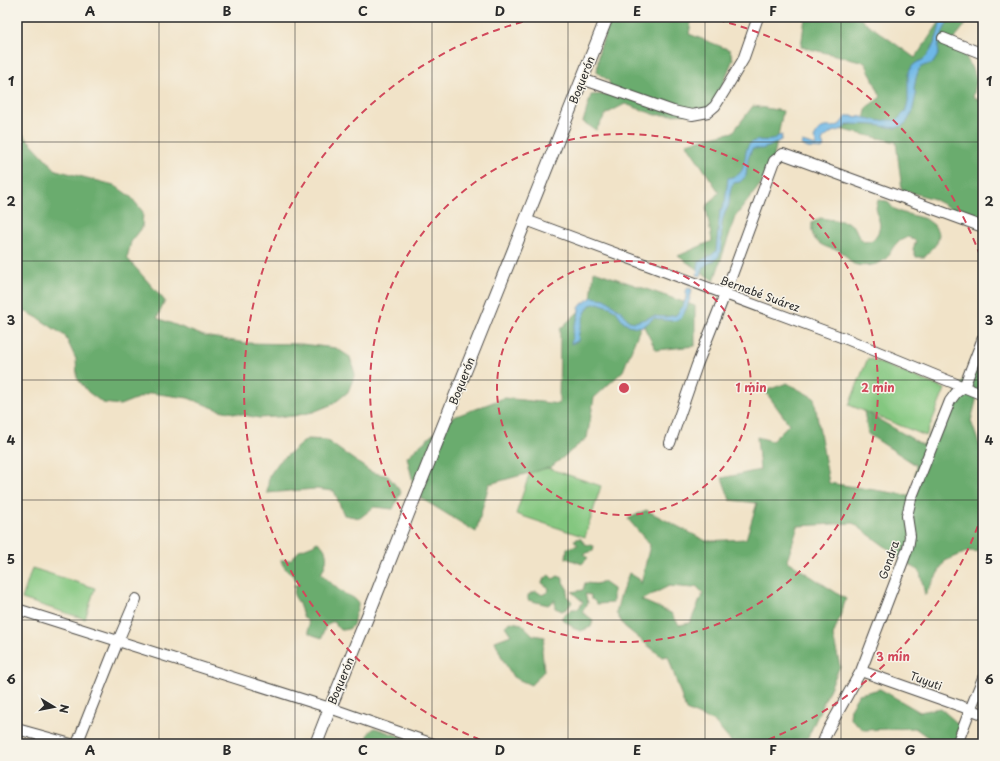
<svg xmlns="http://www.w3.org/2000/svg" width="1000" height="761" font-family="'Playpen Sans',sans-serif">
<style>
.green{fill:#84c780;stroke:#587956}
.forest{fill:#6bac6e;stroke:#4b6c4c;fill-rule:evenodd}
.water{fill:#6eb8e7;stroke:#4c7289}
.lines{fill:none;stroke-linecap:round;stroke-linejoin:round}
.minor-casing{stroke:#494743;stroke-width:12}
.tertiary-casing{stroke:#494743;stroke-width:14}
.minor{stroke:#fff;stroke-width:10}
.tertiary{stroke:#fff;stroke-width:12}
.grid{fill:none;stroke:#2b2b2b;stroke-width:1;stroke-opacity:0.55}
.ring{fill:none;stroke:#d1495b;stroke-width:2;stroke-dasharray:7 5}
.labels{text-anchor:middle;stroke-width:3;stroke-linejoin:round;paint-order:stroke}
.street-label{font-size:11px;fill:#2b2b2b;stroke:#f7f3e8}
.centre{fill:#d1495b;stroke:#f7f3e8;stroke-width:2}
.ring-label{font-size:12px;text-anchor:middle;font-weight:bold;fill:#d1495b;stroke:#f7f3e8;stroke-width:3;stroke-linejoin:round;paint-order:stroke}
.neatline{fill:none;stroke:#2b2b2b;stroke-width:1.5}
.grid-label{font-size:13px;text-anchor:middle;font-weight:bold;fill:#2b2b2b}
</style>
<rect width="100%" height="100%" fill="#f7f3e8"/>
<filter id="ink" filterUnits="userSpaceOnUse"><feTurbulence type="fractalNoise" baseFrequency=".025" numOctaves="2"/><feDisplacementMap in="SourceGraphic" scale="8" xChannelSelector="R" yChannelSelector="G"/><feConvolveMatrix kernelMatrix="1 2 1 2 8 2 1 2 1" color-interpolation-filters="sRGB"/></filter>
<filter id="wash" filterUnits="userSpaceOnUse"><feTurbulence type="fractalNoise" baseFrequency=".012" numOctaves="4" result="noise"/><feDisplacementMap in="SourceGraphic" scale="16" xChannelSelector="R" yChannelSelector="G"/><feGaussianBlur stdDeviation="0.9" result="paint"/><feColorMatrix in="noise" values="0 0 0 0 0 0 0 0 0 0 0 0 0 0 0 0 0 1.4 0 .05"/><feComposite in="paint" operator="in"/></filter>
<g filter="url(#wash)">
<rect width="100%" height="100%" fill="#f1e3c8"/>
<path class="green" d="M868,358L945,389L926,436L849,405Z
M533,463L601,486L585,537L516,514Z
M32,568L95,588L85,619L22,599Z"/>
<path class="forest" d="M621,17H692L689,34L730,50L733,59L711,114L656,115L625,104L606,114L596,130L583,122L591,95L611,94L609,81L597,72L599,51L608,25Z
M805,17H858L915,58L943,17H970L969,20L950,44L962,49L977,79L973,97L983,102V225L931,198L902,190L896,142L839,129L864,119L867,107L881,97L865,62L801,47Z
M753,106L783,111L771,171L735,217L714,281L678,256L712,241L706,207L719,192L686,143L733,132Z
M17,128L56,170L114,185L131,197L143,212L142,228L131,242L127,258L165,301L157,318L204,336L246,343L301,344L336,348L350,357L355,374L348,392L333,404L313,412L294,416L259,418L219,410L188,398L151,393L120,405L103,403L88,392L77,378L76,359L65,336L38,318L17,307Z
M878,200L887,201L893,208L900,212L926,219L934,225L939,234L937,243L925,257H916L913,249L916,241L908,237C904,239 900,240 897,243C889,250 891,258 879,263C871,266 859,267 852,263C847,259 844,252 838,250C836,249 832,249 829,248C815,243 811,237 812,223L820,218L848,222L855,228L859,237L865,242L873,240L878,233L880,225L876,208Z
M594,271L695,306V346L656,350L642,323L623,371L594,398L587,438L551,467L489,484L476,532L416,495L407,457L451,418L504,398L559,404L560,329L591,300Z
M983,350V380L981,381L971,421L983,455V552L969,551L945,561L925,595L920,572L853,523L798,526L787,561L846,599L833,636L840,666L805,744H733L714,722L686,710L668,656L662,657L624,626L616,613L620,597L629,573L639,579L641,584L650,545L628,519L646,510L706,541L746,539L757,503L730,500L722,478L760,470L757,437L772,441L789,424L765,391L787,383L814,398L829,483L913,496L916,465L868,434L864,411L923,445ZM669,586L693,588L696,586L703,593L690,623L679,625L671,613L641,600Z
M307,439L326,440L371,472L388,476L401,492L393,509L374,507L360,518L344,515L334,491L315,489L267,493L269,476L279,462Z
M580,538L585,544L594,546L593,551L583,554L588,558L582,564L566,558L567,548L578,545L574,540Z
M317,542C324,545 328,554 326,561C325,566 323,570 321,574C329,580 336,589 345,594C350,596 356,598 358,603C359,609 354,614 354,621C353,629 347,630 340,630L337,627L335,622H331L325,627L322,638L313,635L309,633L308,629L309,625L307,620L304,618L299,604L294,595L295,587L294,585H299C296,575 282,570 281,560H290L300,550L313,545Z
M549,575L553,579L558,576L563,578V582L568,590L567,596L572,602L568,608L562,611L555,608V600L548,605L528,600V595L536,591L542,595L548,592L549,588L542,583L543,580Z
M603,582L613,589V603L597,604L591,598V595L585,594L588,603L582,612L593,620L591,627L581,631L575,629L561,618L572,609H578L583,602L572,592L583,590L585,583L596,584Z
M511,622L522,624L533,635L545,637L542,650L544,671L531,685L513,677L502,658L495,641L511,635L505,626Z
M880,689L920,712L940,708L963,728L956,744H937L915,728L864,730L850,718L851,707L859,694Z
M375,728L405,738L406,744H367C368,736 367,732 375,728Z"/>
<path class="water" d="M944,17H953L951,20L948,21L945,27L938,46L939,53L933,63L923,66L919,69L916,78L914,89L916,95L912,113L907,122L902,126L896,128L874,125L850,124L847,125L843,129L837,131L832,132L823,139L822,142L824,147L822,149L808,148L801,145L802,142L816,146V142L814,138C823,119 830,132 840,124C842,122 844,119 846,116H851L862,117L880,121L886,120H897L905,112L908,102V74C910,70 912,65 916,63C919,61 922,61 925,58C932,52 939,33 940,23L942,19Z
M782,135L781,140C776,142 771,147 765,148C761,150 756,148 752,149L748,159L746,176L740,182L734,183C729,189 730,197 729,204C728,209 725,211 724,216C723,218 722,222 722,225C721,233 722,245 720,253C716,266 704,258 701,276L697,275L699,262C704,258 711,257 716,251L720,211L725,202L728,178C732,177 737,176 740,173C747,166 743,146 752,142C758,139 765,141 771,140C776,139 776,136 782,135Z
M688,288L692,289C691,297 685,318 677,320C670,322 661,319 654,318L644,326L637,327L629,325L623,321L616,311L610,307L598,303L590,305C583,315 579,328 578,341L571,344L574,326L578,318L579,308L582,304L592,297L605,299L621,311L629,321L635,322L654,316L666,317L676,315L683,306L686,297V290Z"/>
</g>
<g filter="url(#ink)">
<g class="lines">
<g class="minor-casing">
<path id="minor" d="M943,38L983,54
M582,79L673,111L692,115L708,112L715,106L725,90L743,60L758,17
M526,220L849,340L983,395
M670,443L697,365L725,294L774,161L783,154L805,162L983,227
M17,609L330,708L433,744
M861,671L983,714
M17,729L71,744
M77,744L118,641L136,599
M822,744L828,730L861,671L908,548L910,536L907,516L911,499L950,401L956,393L964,387L983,338
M957,744L970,710L983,678"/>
</g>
<g class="tertiary-casing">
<path id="tertiary" d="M316,744L330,708L371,608L408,514L607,17"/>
</g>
<use href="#minor" class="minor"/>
<use href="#tertiary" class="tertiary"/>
</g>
</g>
<path class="grid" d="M159,17V744M295,17V744M432,17V744M568,17V744M705,17V744M841,17V744M17,142H983M17,261H983M17,380H983M17,500H983M17,620H983"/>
<g class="ring">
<circle cx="624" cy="388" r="127"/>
<circle cx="624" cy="388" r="254"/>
<path d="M982 515A380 380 0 0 1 757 744M491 744A380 380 0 0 1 542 17M706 17A380 380 0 0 1 982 261"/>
</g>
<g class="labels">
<g class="street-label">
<text transform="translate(582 80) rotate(-68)" y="4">Boquerón</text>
<text transform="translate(760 294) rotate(20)" y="4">Bernabé Suárez</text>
<text transform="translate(462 381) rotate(-68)" y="4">Boquerón</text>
<text transform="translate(889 560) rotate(-71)" y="4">Gondra</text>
<text transform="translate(341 681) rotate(-67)" y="4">Boquerón</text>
<text transform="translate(926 681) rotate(20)" y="4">Tuyuti</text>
</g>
</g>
<circle cx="624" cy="388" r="6" class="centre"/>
<g class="ring-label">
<text x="751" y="392">1 min</text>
<text x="878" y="392">2 min</text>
<text x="893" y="661">3 min</text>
</g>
<rect width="1000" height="761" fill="none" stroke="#f7f3e8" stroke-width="44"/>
<g transform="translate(54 707) rotate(100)" stroke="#f7f3e8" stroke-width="3" paint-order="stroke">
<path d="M0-3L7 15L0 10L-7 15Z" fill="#2b2b2b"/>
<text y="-6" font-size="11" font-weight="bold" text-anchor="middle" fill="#2b2b2b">N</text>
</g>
<rect x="22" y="22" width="956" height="717" class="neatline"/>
<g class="grid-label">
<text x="90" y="16">A</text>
<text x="227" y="16">B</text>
<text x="363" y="16">C</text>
<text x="500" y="16">D</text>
<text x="637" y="16">E</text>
<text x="773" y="16">F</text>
<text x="910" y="16">G</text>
<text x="11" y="86">1</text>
<text x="989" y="86">1</text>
<text x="11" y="206">2</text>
<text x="989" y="206">2</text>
<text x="11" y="325">3</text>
<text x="989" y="325">3</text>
<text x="11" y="445">4</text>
<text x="989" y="445">4</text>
<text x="11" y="564">5</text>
<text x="989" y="564">5</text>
<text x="11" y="684">6</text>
<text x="989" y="684">6</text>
<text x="90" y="755">A</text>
<text x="227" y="755">B</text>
<text x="363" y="755">C</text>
<text x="500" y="755">D</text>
<text x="637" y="755">E</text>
<text x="773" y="755">F</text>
<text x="910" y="755">G</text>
</g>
</svg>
